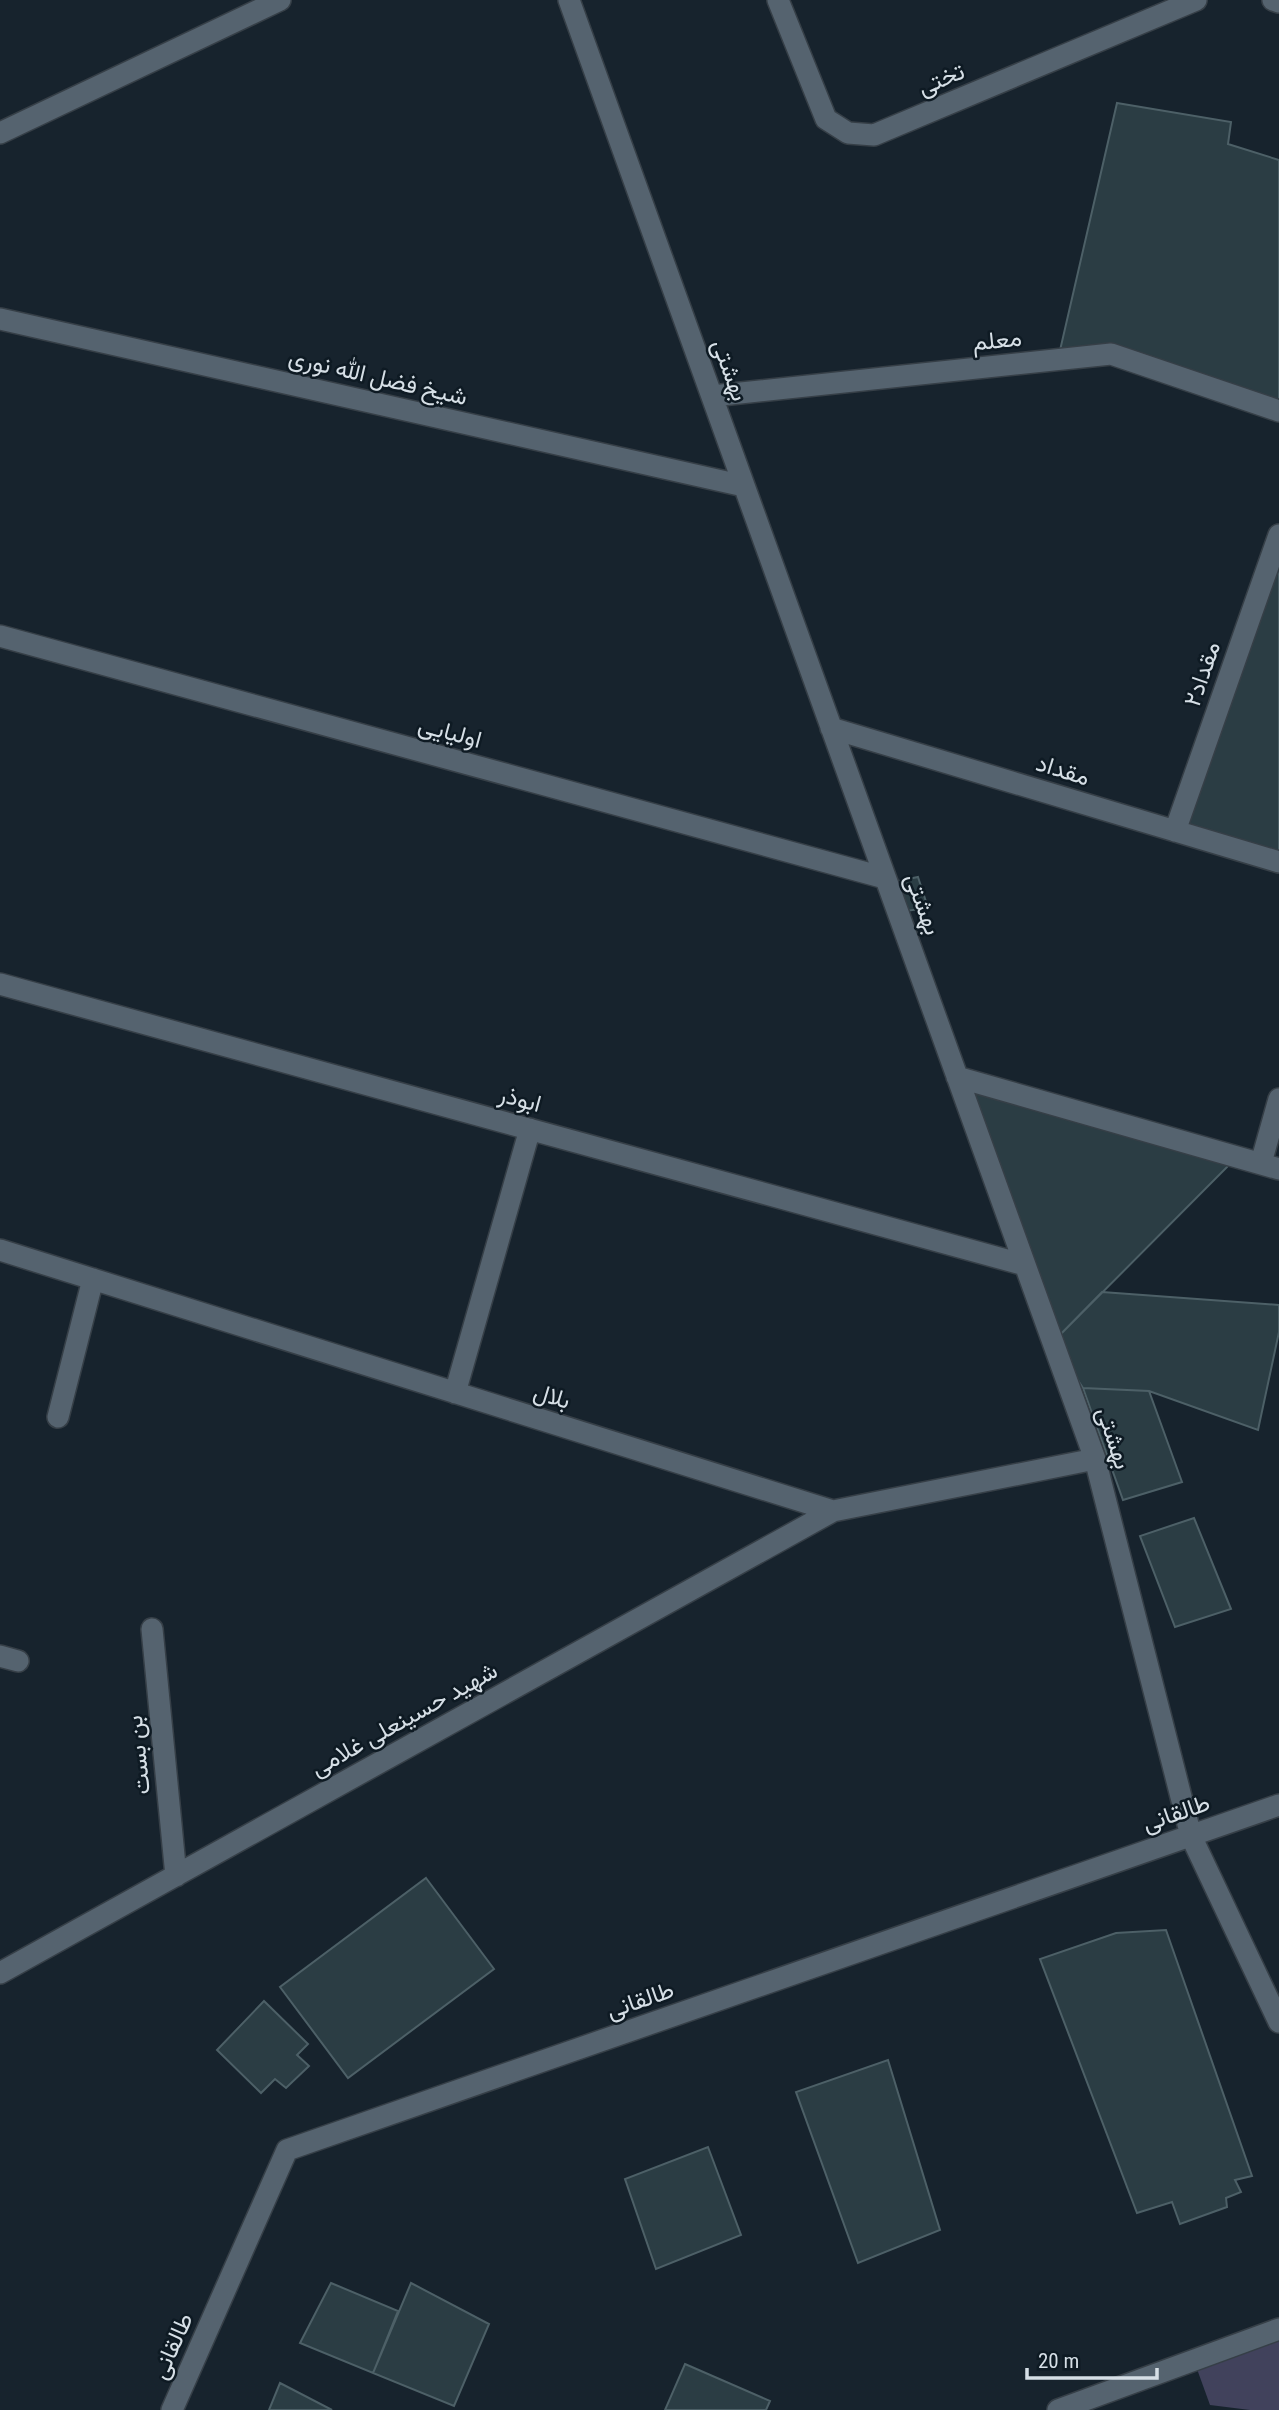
<svg xmlns="http://www.w3.org/2000/svg" width="1279" height="2410" font-family="'Roboto Condensed',Vazirmatn,sans-serif">
<style>
.green{fill:#41425c}
.building{fill:#2b3d44;stroke:#4d6067;stroke-width:2}
.lines{fill:none;stroke-linecap:round;stroke-linejoin:round}
.minor-casing{stroke:#363f47;stroke-width:24}
.minor{stroke:#55636f;stroke-width:21}
.labels{text-anchor:middle;stroke-width:5;stroke-linejoin:round;paint-order:stroke}
.street-label{font-size:24px;fill:#d6dfe6;stroke:#0e1a23}
</style>
<rect width="100%" height="100%" fill="#17232d"/>
<path class="green" d="M1279,2328V2410H1250L1210,2405L1193,2358Z"/>
<path class="building" d="M1117,103L1231,122L1228,144L1279,160V410L1111,354L1058,359Z
M1279,536V861L1176,830Z
M918,877L928,908L906,911L894,882Z
M958,1077L1237,1157L1053,1342Z
M1102,1292L1279,1305V1332L1258,1430L1149,1391L1083,1388L1053,1342Z
M1083,1388L1149,1391L1182,1482L1123,1500Z
M1194,1518L1231,1609L1175,1627L1140,1536Z
M426,1878L494,1969L348,2078L280,1987Z
M1166,1930L1252,2176L1235,2180L1241,2192L1226,2198L1227,2207L1180,2224L1172,2202L1137,2213L1040,1959L1116,1933Z
M264,2001L308,2044L297,2055L309,2066L286,2088L275,2079L261,2093L217,2050Z
M888,2060L940,2230L858,2263L796,2092Z
M708,2147L741,2235L656,2269L625,2179Z
M331,2283L398,2311L373,2373L300,2343Z
M411,2283L489,2324L454,2406L373,2373Z
M685,2364L770,2401L766,2410H665Z
M280,2383L332,2410H269Z"/>
<g class="lines">
<g class="minor-casing">
<path id="minor" d="M569,0L1095,1459L1191,1836L1279,2022
M778,0L826,119L848,133L874,135L1196,0
M1273,0L1279,2
M0,133L280,0
M0,319L744,486
M712,396L1111,354L1279,411
M0,636L885,878
M831,728L1279,862
M1175,831L1279,535
M0,984L1025,1265
M957,1077L1279,1169
M1261,1163L1279,1099
M0,1250L833,1511L1095,1459
M455,1393L530,1129
M58,1417L93,1279
M152,1629L176,1876
M0,1656L18,1661
M0,1973L833,1511
M172,2410L287,2150L1279,1805
M1058,2410L1279,2329"/>
</g>
<use href="#minor" class="minor"/>
</g>
<g class="labels">
<g class="street-label">
<text transform="translate(941 79) rotate(-23)" y="8">تختی</text>
<text transform="translate(997 340) rotate(-6)" y="8">معلم</text>
<text transform="translate(730 370) rotate(70)" y="8">بهشتی</text>
<text transform="translate(378 377) rotate(13)" y="8">شیخ فضل الله نوری</text>
<text transform="translate(1202 674) rotate(-71)" y="8">مقداد۲</text>
<text transform="translate(450 732) rotate(15)" y="8">اولیایی</text>
<text transform="translate(1063 770) rotate(17)" y="8">مقداد</text>
<text transform="translate(923 904) rotate(70)" y="8">بهشتی</text>
<text transform="translate(520 1099) rotate(15)" y="8">ابوذر</text>
<text transform="translate(552 1396) rotate(17)" y="8">بلال</text>
<text transform="translate(1114 1438) rotate(72)" y="8">بهشتی</text>
<text transform="translate(404 1719) rotate(-29)" y="8">شهید حسینعلی غلامی</text>
<text transform="translate(138 1755) rotate(-96)" y="8">بن بست</text>
<text transform="translate(1176 1813) rotate(-19)" y="8">طالقانی</text>
<text transform="translate(640 2000) rotate(-19)" y="8">طالقانی</text>
<text transform="translate(172 2346) rotate(-66)" y="8">طالقانی</text>
</g>
</g>
<path d="M1027 2368v10h130v-10" fill="none" stroke="#d6dfe6" stroke-width="3.5"/>
<text x="1038" y="2368" font-size="21" fill="#d6dfe6" stroke="#0e1a23" stroke-width="5" paint-order="stroke">20 m</text>
</svg>
